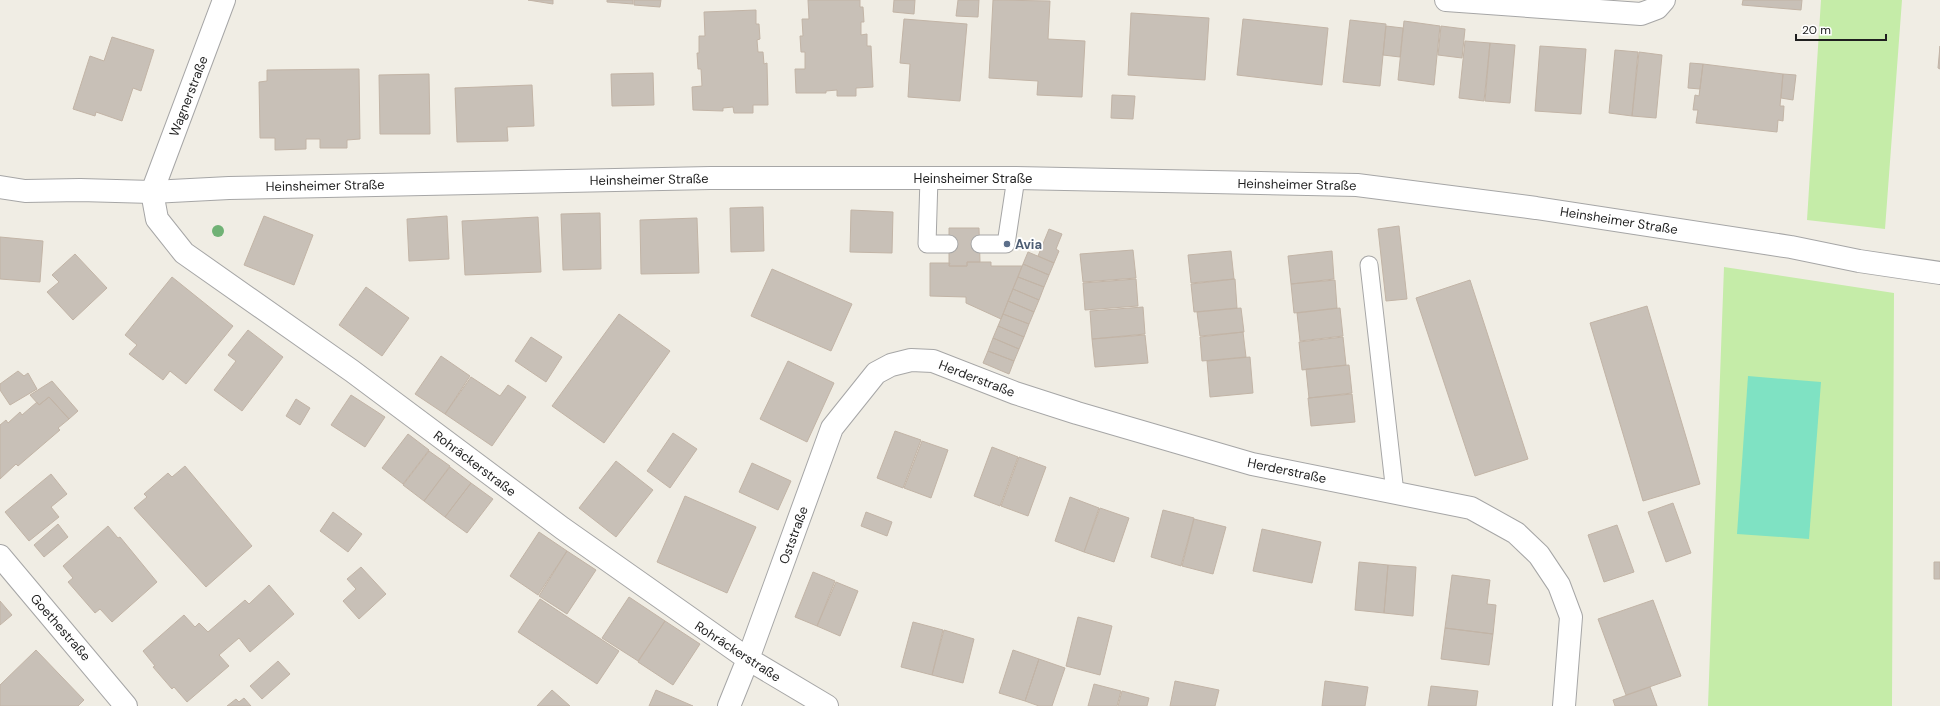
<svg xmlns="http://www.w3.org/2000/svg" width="1940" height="706" font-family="'DM Sans',sans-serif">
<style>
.grass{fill:#c5eca8}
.pitch{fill:#7fe2c3}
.building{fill:#c8c0b7;stroke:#c2b4a6}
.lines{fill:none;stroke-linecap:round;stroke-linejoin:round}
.service-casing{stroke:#a6a6a6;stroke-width:19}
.minor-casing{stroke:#a6a6a6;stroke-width:24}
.tertiary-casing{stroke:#a6a6a6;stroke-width:24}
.service{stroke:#fff;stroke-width:17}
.minor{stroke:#fff;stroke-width:22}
.tertiary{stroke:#fff;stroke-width:22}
.tree{fill:#70b275}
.service-dot{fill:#5c6f8a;stroke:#fff;stroke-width:1.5}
.labels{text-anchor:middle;stroke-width:3.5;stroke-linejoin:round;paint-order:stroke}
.street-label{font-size:13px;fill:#1f1f1f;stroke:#fff}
.service-label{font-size:13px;font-weight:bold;fill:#4e5e75;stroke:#fff;text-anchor:start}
</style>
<rect width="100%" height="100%" fill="#f0ede4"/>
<path class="grass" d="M1821,0H1902L1885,229L1807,220Z
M1724,267L1894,293L1892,706H1708Z"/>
<path class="pitch" d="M1748,376L1821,382L1809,539L1737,534Z"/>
<path class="building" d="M528,0H553V4Z
M607,0H633V4L607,2Z
M634,0H661L660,7L634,5Z
M808,0H860V7H863L864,22H861V35L867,34V46H871L873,87L856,88V96H837V90L826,91V93H796L795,69H805V52H801L800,36H803L802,19H809Z
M894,0H915L914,14L893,12Z
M958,0H979L978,17L956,16Z
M993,0L1050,1L1048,39L1085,41L1082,97L1037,95L1038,81L989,78Z
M1743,0H1802L1801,10L1742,5Z
M756,10V24H759L760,39L757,40L758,52H763L764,64L767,63L768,105H753V113H734L733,107L723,108V111L693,110L692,87L702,86L701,69H698L697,53H699V36H705L704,12Z
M1131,13L1209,18L1205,80L1128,75Z
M904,19L967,24L960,101L908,97L910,64L900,63Z
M1243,19L1328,28L1322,85L1237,75Z
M1350,20L1386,24L1380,86L1343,82Z
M1404,21L1440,26L1434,85L1398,80Z
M1386,26L1403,28L1400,57L1383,55Z
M1441,26L1465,29L1462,58L1438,55Z
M112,37L154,50L141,91L133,88L122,121L96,112L95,116L73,109L90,56L104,61Z
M1465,41L1490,43L1484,101L1459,98Z
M1490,43L1515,45L1510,103L1485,101Z
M1540,46L1586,49L1581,114L1535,111Z
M1940,46V69L1938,68Z
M1615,50L1638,52L1632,116L1609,113Z
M1639,52L1662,55L1656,118L1632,116Z
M1690,63L1703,64L1700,89L1688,88Z
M1703,64L1783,74L1780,106H1784L1783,121L1778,120L1777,132L1696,123L1698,110H1693L1695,95L1699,96Z
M359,69L360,139L347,140V148H320V139H306V149L275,150V138H260L259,82L267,81V70Z
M653,73L654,105L612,106L611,74Z
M429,74L430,134H380L379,75Z
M1783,74L1796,75L1793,100L1781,98Z
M532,85L534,126L507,127L508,141L457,142L455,88Z
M1112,95L1135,96L1133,119L1111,118Z
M763,207L764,251L731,252L730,208Z
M851,210L893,212L892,253L850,252Z
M600,213L601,269L563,270L561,214Z
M264,216L313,235L294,285L244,265Z
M447,216L449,259L409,261L407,219Z
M538,217L541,272L465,275L462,221Z
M697,218L699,273L641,274L640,220Z
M1399,226L1407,299L1386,301L1378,229Z
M949,228H979L980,262H967V266H949Z
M1049,229L1062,234L1056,249L1059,251L1054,263L1038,256Z
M0,237L43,241L40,282L0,279Z
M1133,250L1136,278L1083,282L1080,254Z
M1231,251L1234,279L1191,283L1188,255Z
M1332,251L1334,279L1291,284L1288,256Z
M1028,252L1054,263L1049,275L1023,264Z
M75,254L107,288L73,320L47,292L59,282L52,275Z
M967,262H991V266H1022L1001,319L966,303V297L930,296V263H950L949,266H967Z
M1023,264L1049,275L1044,287L1018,277Z
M772,269L852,304L831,351L751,316Z
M172,277L233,326L186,384L170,371L163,380L129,354L137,345L125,335Z
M1018,277L1044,287L1039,300L1013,289Z
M1136,279L1138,306L1085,310L1083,283Z
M1235,279L1237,308L1194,312L1191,284Z
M1335,280L1337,308L1294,313L1291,284Z
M1470,280L1528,459L1475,476L1416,298Z
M366,287L409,318L382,356L339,325Z
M1013,289L1039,300L1034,312L1008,301Z
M1008,301L1034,312L1029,324L1003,314Z
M1647,306L1700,484L1643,501L1590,323Z
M1143,307L1145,334L1092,339L1090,311Z
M1241,308L1244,332L1200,336L1197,312Z
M1340,308L1343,336L1300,341L1297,313Z
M619,314L670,351L604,443L552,406Z
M1003,314L1029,324L1024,337L998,326Z
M998,326L1024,337L1019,349L993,338Z
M248,330L283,357L242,411L214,390L236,361L228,355Z
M1243,332L1246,357L1202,361L1200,337Z
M1145,335L1148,363L1095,367L1092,339Z
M531,337L562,357L546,382L515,361Z
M1343,337L1346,365L1302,370L1299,342Z
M993,338L1019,349L1014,361L988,351Z
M988,351L1014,361L1009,374L983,363Z
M441,356L470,376L445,414L415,394Z
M1250,357L1253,393L1210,397L1207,361Z
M788,361L834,383L807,442L760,419Z
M1349,365L1352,393L1309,398L1306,369Z
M18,371L24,376L28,373L37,389L10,405L0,390V384Z
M471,377L500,396L508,385L526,397L492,446L445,414Z
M52,381L78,411L69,419L49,397L39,405L30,395Z
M1352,394L1355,422L1311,426L1308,398Z
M351,395L385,417L365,447L331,425Z
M49,397L69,419L58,428L60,430L18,466L16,464L0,479V425L6,420L8,423L20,412L22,415L37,402L39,405Z
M296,399L310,408L300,425L286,416Z
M895,431L921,440L903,488L877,478Z
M673,433L697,449L670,488L647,471Z
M408,434L429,450L403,484L382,468Z
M922,441L948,450L931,498L904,488Z
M992,447L1018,457L1000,506L974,496Z
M429,451L450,466L424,501L403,485Z
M1019,457L1046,467L1028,516L1001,506Z
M616,461L653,490L616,537L579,508Z
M752,463L791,481L778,510L739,492Z
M185,466L252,546L206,587L134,508L147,497L144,494L168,473L172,477Z
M450,467L471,483L445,517L424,501Z
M51,474L67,494L51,507L59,517L29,541L5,512Z
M471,483L493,499L467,533L445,517Z
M685,496L756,527L727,593L657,562Z
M1070,497L1099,508L1084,552L1055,541Z
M1673,503L1691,553L1666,562L1648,512Z
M1100,508L1129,518L1114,562L1084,552Z
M1163,510L1194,518L1181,566L1151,557Z
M333,512L362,534L348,552L320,531Z
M866,512L892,522L887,536L861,526Z
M1194,519L1226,527L1213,574L1182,566Z
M58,524L68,537L44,557L34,545Z
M1617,525L1634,572L1604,582L1588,535Z
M108,526L118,538L120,537L157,582L112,622L100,609L95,613L68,582L73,578L63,566Z
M1262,529L1321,542L1312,583L1253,571Z
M539,532L567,551L538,595L510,576Z
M567,551L596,570L567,614L539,596Z
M1359,562L1388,565L1384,613L1355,610Z
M1934,562H1940V579H1934Z
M1388,565L1416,567L1413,616L1384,613Z
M361,567L386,594L359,619L343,601L356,589L347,579Z
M813,572L835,581L817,626L795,617Z
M1452,575L1490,580L1487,604L1496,605L1493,634L1445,628Z
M836,582L858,591L840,636L817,626Z
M269,585L294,614L250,652L239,638L219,655L229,666L187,702L174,687L172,689L153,667L155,666L143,651L184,615L195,627L199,623L208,632L245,600L249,604Z
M629,597L665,621L638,661L602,638Z
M540,599L619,651L597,684L518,632Z
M1653,600L1681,676L1626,695L1598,619Z
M0,601L12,615L0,625Z
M1078,617L1112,626L1100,675L1066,666Z
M665,621L700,644L673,685L638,662Z
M913,622L943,630L932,675L901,667Z
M1445,628L1493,634L1489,665L1441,659Z
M944,630L974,639L963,683L932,675Z
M36,650L84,700L78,706H0V685Z
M1013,650L1039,659L1025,701L999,693Z
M1039,659L1065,668L1052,706H1039L1025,701Z
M278,661L290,674L262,699L250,686Z
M1175,681L1219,690L1215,706H1170Z
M1325,681L1368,687L1365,706H1322Z
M1094,684L1121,691L1117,706H1088Z
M1431,686L1478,691L1476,706H1428Z
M1650,687L1657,706H1615L1613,700Z
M552,690L570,706H537Z
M656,690L693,706H649Z
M1122,691L1149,698L1147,706H1118Z
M244,698L251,706H227L236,699L239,702Z"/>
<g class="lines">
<g class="service-casing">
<path id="service" d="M929,178L927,244H949
M980,244H1006L1016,178
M1369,265L1395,493"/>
</g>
<g class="minor-casing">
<path id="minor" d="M224,0L152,192L157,219L184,253L352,371L562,528L748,659L827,706
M1446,0L1641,14L1657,8L1664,0
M0,556L126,706
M729,706L748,659L832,428L876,373L891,365L911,360L933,361L1015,393L1077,413L1252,464L1471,508L1516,533L1539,555L1559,585L1571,617L1564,706"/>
</g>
<g class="tertiary-casing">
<path id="tertiary" d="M0,187L25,191L80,190L152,192L229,188L710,178H1016L1357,185L1536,208L1791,247L1859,261L1940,273"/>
</g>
<use href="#service" class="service"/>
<use href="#minor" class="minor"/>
<use href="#tertiary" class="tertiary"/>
</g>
<circle class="tree" cx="218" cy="231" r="6"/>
<circle class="service-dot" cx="1007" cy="244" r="4"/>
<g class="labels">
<g class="street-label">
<text transform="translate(188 96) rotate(-69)" y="5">Wagnerstraße</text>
<text x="973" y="183">Heinsheimer Straße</text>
<text transform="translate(649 179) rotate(-1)" y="5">Heinsheimer Straße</text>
<text transform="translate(1297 184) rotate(1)" y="5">Heinsheimer Straße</text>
<text transform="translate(325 185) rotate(-1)" y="5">Heinsheimer Straße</text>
<text transform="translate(1619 220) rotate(9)" y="5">Heinsheimer Straße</text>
<text transform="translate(977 378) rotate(21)" y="5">Herderstraße</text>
<text transform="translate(475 463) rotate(37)" y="5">Rohräckerstraße</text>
<text transform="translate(1287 470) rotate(12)" y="5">Herderstraße</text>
<text transform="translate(793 535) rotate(-70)" y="5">Oststraße</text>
<text transform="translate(61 627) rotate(49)" y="5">Goethestraße</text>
<text transform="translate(738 651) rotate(33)" y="5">Rohräckerstraße</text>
</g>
<g class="service-label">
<text x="1015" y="249">Avia</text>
</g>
</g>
<path d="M1796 34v6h90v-6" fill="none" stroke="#1f1f1f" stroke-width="2"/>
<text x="1802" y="34" font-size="12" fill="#1f1f1f" stroke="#ffffff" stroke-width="3" paint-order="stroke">20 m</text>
</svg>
